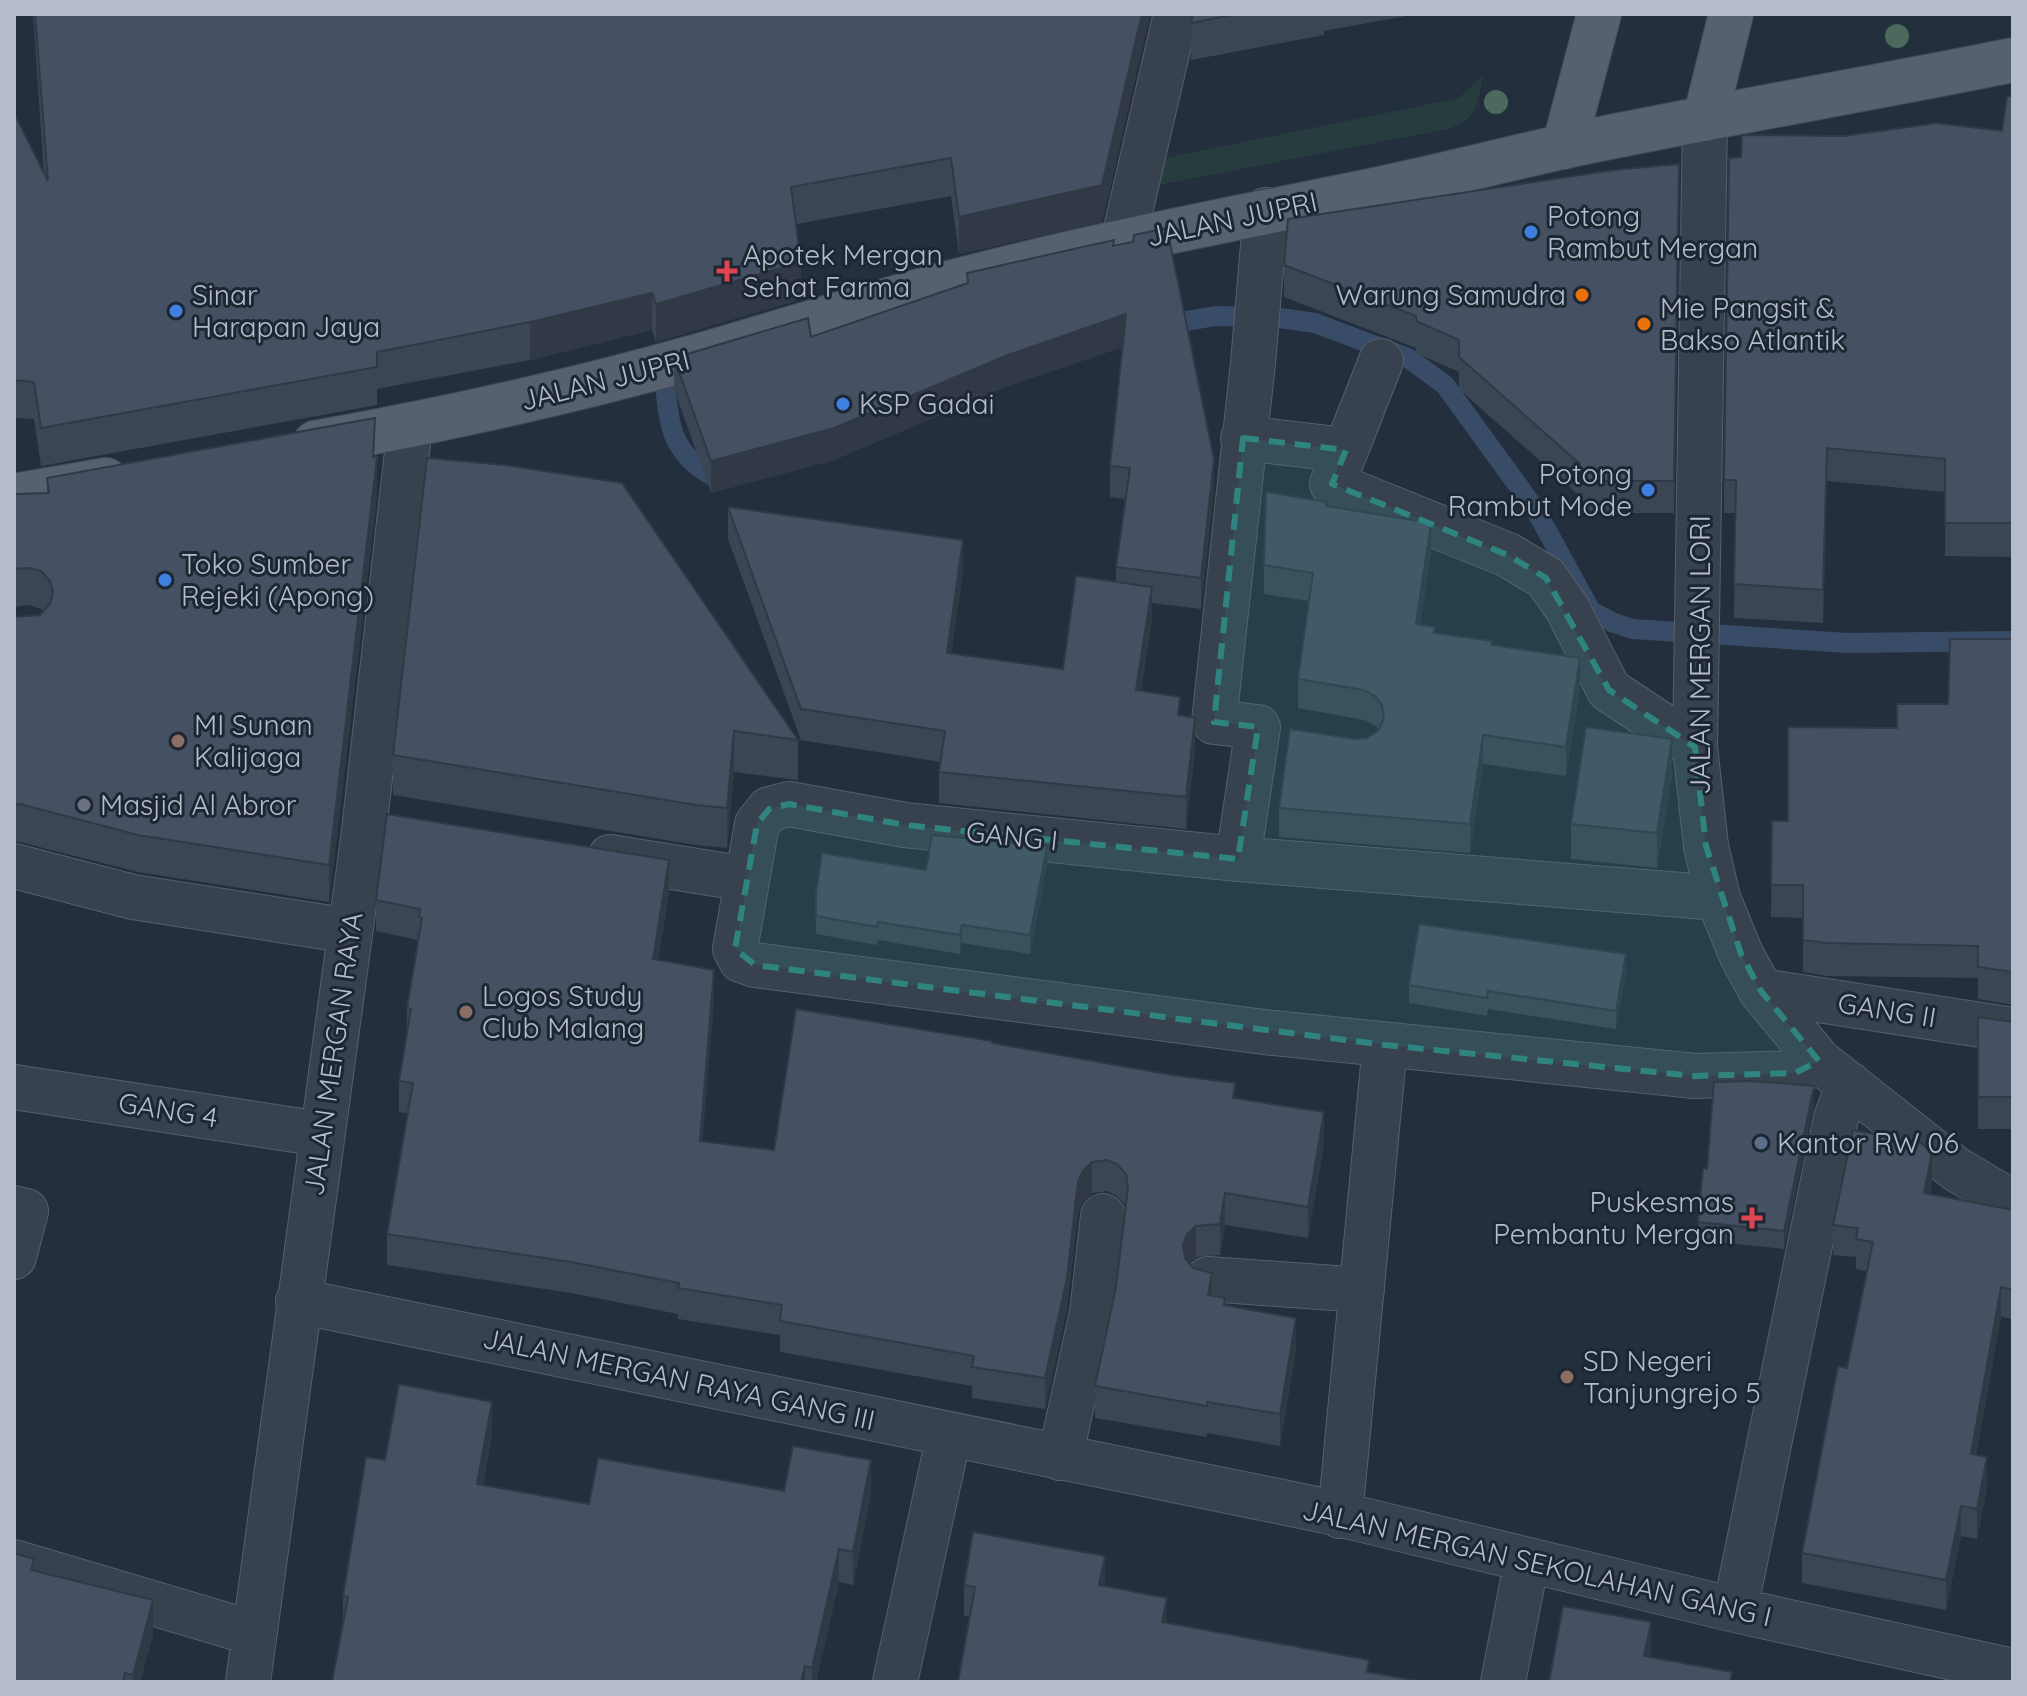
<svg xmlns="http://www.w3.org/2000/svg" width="2027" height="1696" font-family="Quicksand,sans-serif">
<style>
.green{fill:#263c3f}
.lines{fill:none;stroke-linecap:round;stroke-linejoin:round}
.stream{stroke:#394c67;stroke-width:20}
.minor-casing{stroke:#565f6c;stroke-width:46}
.major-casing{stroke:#414a57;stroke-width:46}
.minor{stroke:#38414e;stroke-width:44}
.major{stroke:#56606e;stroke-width:44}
.tree{fill:#4b6a5d}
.wall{fill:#3b4654}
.shaded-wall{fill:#303945}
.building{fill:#455162;stroke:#303945;stroke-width:2}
.marked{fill:#308480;fill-opacity:0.2;stroke:#308480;stroke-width:6;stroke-dasharray:16 10;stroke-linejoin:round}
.shop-dot{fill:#3f7fe0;stroke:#1d2633;stroke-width:3}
.health-dot{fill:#e0444e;stroke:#1d2633;stroke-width:3}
.food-dot{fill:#e8710a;stroke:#1d2633;stroke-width:3}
.education-dot{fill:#8d6e63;stroke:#1d2633;stroke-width:3}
.worship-dot{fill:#6b7280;stroke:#1d2633;stroke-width:3}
.service-dot{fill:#5c6f8a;stroke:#1d2633;stroke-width:3}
.labels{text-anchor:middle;stroke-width:6;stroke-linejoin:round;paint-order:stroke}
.poi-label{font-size:28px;fill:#b4bcc9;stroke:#1d2633;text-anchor:start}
.street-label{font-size:28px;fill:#b4bcc9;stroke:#1d2633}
</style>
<rect width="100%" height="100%" fill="#242f3e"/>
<path class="green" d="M1483,75C1477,105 1479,118 1448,129L1158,185L1146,162L1459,98Z"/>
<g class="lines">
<path class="stream" d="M1162,325L1216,316L1273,317L1315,323L1408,358L1445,385L1535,509L1591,611L1614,623L1633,629L1848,643L2013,641
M663,364C666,386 666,414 674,435C682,455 704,478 727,478"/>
<g class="minor-casing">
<path id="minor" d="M1705,119L1695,747L1706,846L1718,898L1741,954L1761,991L1819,1061L1956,1169L2013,1203
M1123,242L1176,14
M1243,438L1346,450L1381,361
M1346,450L1332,484L1508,555L1546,578L1567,608L1609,690L1695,747
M610,857L746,879
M1238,859L1258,727L1214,722L1253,363L1266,210
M14,866L133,897L350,931
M1718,898L1238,859L905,825L789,804L769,809L757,824L735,949L741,960L755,965L1264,1032L1695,1076L1795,1073L1819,1061
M1761,991L2013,1030
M14,1087L321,1134
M14,1208L26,1211L14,1257
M1208,1279L1362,1290
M298,1301L1326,1511L1735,1610L2013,1671
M1060,1458L1092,1313L1103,1216
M1340,1516L1385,1045
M14,1562L253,1633
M1735,1610L1836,1118L1849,1084
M248,1682L363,839L410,426
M895,1682L949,1435
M1503,1682L1527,1560"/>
</g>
<g class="major-casing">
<path id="major" d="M1705,119L1731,14
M1564,147L1599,14
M315,443C442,420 567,393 691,358C786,331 880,300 976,276C1109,242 1244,217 1379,189C1441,176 1503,160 1566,146C1715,115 1864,90 2013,60
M14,496L106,480"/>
</g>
<use href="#minor" class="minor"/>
<use href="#major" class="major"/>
</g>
<g class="tree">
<circle cx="1897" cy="36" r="12"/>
<circle cx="1496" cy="102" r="12"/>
</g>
<path class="wall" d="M33,14H1150L1102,222L959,254L951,196L796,224L801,299L656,342L652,330L530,360L377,389V405L41,466L34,419L14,418V113L44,175Z
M1193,14H1417L1324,31V35L1191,60V23Z
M2013,96V557L1945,556V492L1827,481L1823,623L1734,618L1735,513H1724V480L1741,157L1844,136L2002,131Z
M1679,196L1674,513H1580V496L1459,389V372L1416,353V348L1284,297V265Z
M1114,245L1214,490L1201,609L1152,603V619L1141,691L1180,716L1195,749L1186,829L939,803V772L941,762L801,740L728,539V507L963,572L951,653L1063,669L1116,582V567L1125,499L1110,497V466L1122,347L1008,386L834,460L711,493L674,389V358L811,337L967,284V273Z
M375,457L377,495L329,902L138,872L20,842H14V617L40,615L43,611L41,609L29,605L14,607V494L47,493V478Z
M427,458L798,740V780L734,772L727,848L696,845L393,795V755Z
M1327,507L1431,552L1420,624L1435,633L1492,645L1580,688L1566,776L1483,764L1470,853L1279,837V808L1355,739L1367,738L1379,730L1375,725L1364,720L1298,708V679L1309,601L1264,594V565Z
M2013,639V1005L1978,999V978L1827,976L1803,972V918L1771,917L1772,821H1788L1897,728L1948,704Z
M1672,775L1657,868L1571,859V824Z
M1047,865L1030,954L962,943L960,954L878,940L877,945L816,934V893L926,870Z
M669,892L658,960L714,1001L702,1141L774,1150L992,1043L1235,1098L1324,1144L1308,1238L1225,1225L1220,1255L1196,1257L1190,1263L1212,1296L1225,1306L1296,1349L1280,1446L1207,1433V1437L1095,1418V1386L1116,1287L1126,1205L1117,1196L1107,1191L1092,1193L1083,1202L1078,1212L1067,1309L1045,1409L972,1398V1386L780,1352V1335L678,1319V1314L571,1293L387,1265V1234L408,1113L399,1112V1081L407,1034V1008L418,940L376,931V900Z
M1626,972L1616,1029L1488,1009L1487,1016L1409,1003V985Z
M1978,1017L2013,1022V1129H1978Z
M1814,1104L1784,1249L1698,1240V1222L1707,1169Z
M1932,1182L1930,1194L2013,1210V1319L2001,1317L1976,1455L1987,1487L1977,1539L1961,1536L1946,1610L1802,1583V1553L1847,1368L1867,1271L1856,1269V1257L1833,1255V1225Z
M492,1435L483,1485L589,1504L784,1491L871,1493L853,1585L839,1582L816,1682H332L343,1621V1596L385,1460Z
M34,1571L153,1635L140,1682H14Z
M964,1585L1105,1586L1167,1623L1369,1672L964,1616Z"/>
<path class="shaded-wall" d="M1142,14H1150L1102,222L959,254V217Z
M801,262V299L656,342V304Z
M652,293V330L530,360V322Z
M1126,314V346L1008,386L834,460L711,493V461L1008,355Z
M375,418L373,487L377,457V495L329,902V865L373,457Z
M1827,448V481L1823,623V590Z
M1214,459V490L1201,609V578Z
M1431,523V552L1416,653V624Z
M963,540V572L947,684V653Z
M1152,587V619L1136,722V690Z
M1580,658V688L1566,776V747Z
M1195,718V749L1186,829V797Z
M734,731V772L727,848V808Z
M1483,735V764L1470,853V824Z
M1672,739V775L1657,868V833Z
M1047,846V865L1030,954V935Z
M669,860V892L653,990V959Z
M962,925V943L960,954V935Z
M1626,954V972L1616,1029V1011Z
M714,970V1001L700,1172V1141Z
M1814,1086V1104L1784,1249V1231Z
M1324,1112V1144L1308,1238V1207Z
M1932,1152V1182L1924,1223V1193Z
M1092,1162V1193L1083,1202L1078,1212L1067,1309L1045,1409V1378L1078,1181L1083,1171Z
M1225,1193V1225L1220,1255V1224Z
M1196,1226V1257L1187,1266L1183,1245L1187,1234Z
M1212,1273V1304L1208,1295Z
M2001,1287V1317L1971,1484V1454Z
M1296,1318V1349L1280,1446V1414Z
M492,1402V1435L477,1516V1484Z
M1987,1457V1487L1977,1539V1509Z
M871,1460V1493L853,1585V1552Z
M1961,1506V1536L1946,1610V1580Z
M839,1549V1582L816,1682H812V1668Z
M1105,1556V1587L1099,1585Z
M1167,1598V1629L1162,1622Z
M153,1600V1635L140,1682H133V1675Z
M1651,1622V1653L1645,1682L1644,1656Z
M805,1666V1682H801Z"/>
<path class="building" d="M35,14H1142L1102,185L959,217L951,158L791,187L801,262L656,304L652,293L530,322L377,352V367L41,428L34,382L14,380V113L48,181Z
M1193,14H1237L1191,23Z
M2007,96H2013V523H1945V459L1827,448L1823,590L1734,584L1736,480H1724L1729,158L1741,157L1742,135L1844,136L1937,123L2002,131Z
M1679,164L1674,481H1580V464L1459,357V340L1416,321V316L1284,265L1288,219L1614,170Z
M1167,228L1214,459L1201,578L1116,567L1130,468L1110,466L1126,314L1008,355L834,428L711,461L674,358L808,318L811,337L968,283L967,273L1114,240L1113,246L1133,242L1134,235Z
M375,418L373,457H377L329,865L138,835L20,804L14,805V617L40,615L50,604L53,592L50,581L41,571L29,568L14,569V494L49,493L47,478Z
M427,458L505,465L622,483L798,740L734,731L727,808L696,805L393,755Z
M1266,492L1327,502L1326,506L1431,523L1416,624L1435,627L1434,633L1492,641V645L1580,658L1566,747L1483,735L1470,824L1279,808L1290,729L1355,739L1367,738L1379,730L1384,718L1382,705L1375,696L1364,690L1298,679L1313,573L1264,565Z
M728,507L963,540L947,653L1063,669L1076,576L1152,587L1136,690L1180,697L1178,715L1195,718L1186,797L939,772L945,731L801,709Z
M1950,639H2013V972L1978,967V946L1827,943L1803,940V885H1771L1772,821H1788V727L1897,728V704H1948Z
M1586,727L1672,739L1657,833L1571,824Z
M387,814L669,860L653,959L714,970L700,1141L774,1150L796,1009L992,1041V1043L1172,1075L1235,1083L1233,1098L1324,1112L1308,1207L1225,1193L1220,1224L1196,1226L1187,1234L1183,1245L1185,1258L1193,1268L1212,1273L1208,1295L1225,1298L1224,1305L1296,1318L1280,1414L1207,1402V1406L1095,1386L1116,1287L1128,1188L1126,1174L1117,1164L1107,1160L1092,1162L1083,1171L1078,1181L1067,1278L1045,1378L972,1367L974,1356L780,1321L782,1305L678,1288L679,1283L571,1262L387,1234L413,1083L399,1081L411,1009L407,1008L422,918L419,917L420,909L376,900Z
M932,835L1047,846L1030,935L962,925L960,935L878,922L877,927L816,916V893L822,853L926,870Z
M1419,924L1626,954L1616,1011L1488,991L1487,998L1409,985Z
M1978,1017L2013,1022V1097H1978Z
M1752,1081L1814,1086L1784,1231L1698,1222L1703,1168L1707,1169L1714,1082Z
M1853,1130L1921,1143L1932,1152L1924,1193L2013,1210V1290L2001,1287L1971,1454L1987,1457L1977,1509L1961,1506L1946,1580L1802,1553L1838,1366L1847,1368L1873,1242L1856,1239L1858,1228L1833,1225Z
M399,1384L492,1402L477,1484L589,1504L598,1458L784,1491L793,1446L871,1460L853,1552L839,1549L812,1668L805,1666L801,1682H332L348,1597L343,1596L366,1457L385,1460Z
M973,1532L1105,1556L1099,1585L1167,1598L1162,1622L1369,1660L1367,1672L1425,1682H958L975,1587L964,1585Z
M14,1553L34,1559L31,1570L153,1600L133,1675L125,1673L123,1682H14Z
M1563,1606L1651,1622L1644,1656L1732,1672L1730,1682H1549Z"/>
<path class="marked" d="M1243,438L1346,450L1332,484L1508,555L1546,578L1609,690L1695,747L1706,846L1741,954L1761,991L1819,1061L1795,1073L1695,1076L1385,1045L755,965L735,949L757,824L769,809L789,804L905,825L1238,859L1258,727L1214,722Z"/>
<g class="shop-dot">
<circle cx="1531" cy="232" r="8"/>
<circle cx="176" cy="311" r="8"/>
<circle cx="843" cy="404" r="8"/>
<circle cx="1648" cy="490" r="8"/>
<circle cx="165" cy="580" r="8"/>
</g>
<g class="health-dot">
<path d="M723 259h8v8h8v8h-8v8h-8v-8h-8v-8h8z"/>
<path d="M1748 1206h8v8h8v8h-8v8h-8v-8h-8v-8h8z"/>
</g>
<g class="food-dot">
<circle cx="1582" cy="295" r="8"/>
<circle cx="1644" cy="324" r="8"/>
</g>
<g class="education-dot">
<circle cx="178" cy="741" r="8"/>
<circle cx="466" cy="1012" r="8"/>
<circle cx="1567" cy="1377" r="8"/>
</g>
<circle class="worship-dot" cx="84" cy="805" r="8"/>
<circle class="service-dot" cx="1761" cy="1143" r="8"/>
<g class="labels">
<g class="poi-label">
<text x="1547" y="226">Potong<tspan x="1547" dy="32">Rambut Mergan</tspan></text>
<text x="743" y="265">Apotek Mergan<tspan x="743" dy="32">Sehat Farma</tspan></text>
<text x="192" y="305">Sinar<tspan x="192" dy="32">Harapan Jaya</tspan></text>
<text x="1566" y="305" text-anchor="end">Warung Samudra</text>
<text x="1660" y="318">Mie Pangsit &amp;<tspan x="1660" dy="32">Bakso Atlantik</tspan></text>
<text x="859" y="414">KSP Gadai</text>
<text x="1632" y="484" text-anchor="end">Potong<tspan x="1632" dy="32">Rambut Mode</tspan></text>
<text x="181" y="574">Toko Sumber<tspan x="181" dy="32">Rejeki (Apong)</tspan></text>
<text x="194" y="735">MI Sunan<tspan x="194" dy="32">Kalijaga</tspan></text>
<text x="100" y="815">Masjid Al Abror</text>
<text x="482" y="1006">Logos Study<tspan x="482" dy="32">Club Malang</tspan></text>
<text x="1777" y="1153">Kantor RW 06</text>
<text x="1734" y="1212" text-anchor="end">Puskesmas<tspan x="1734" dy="32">Pembantu Mergan</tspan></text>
<text x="1583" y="1371">SD Negeri<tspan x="1583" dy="32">Tanjungrejo 5</tspan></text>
</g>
<g class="street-label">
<text transform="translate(1232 219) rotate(-12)" y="10">JALAN JUPRI</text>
<text transform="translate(605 380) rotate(-14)" y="10">JALAN JUPRI</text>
<text transform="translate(1700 655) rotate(-90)" y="10">JALAN MERGAN LORI</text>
<text transform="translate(1012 836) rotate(6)" y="10">GANG I</text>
<text transform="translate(1887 1010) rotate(9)" y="10">GANG II</text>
<text transform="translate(333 1054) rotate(-82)" y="10">JALAN MERGAN RAYA</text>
<text transform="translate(168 1110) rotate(9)" y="10">GANG 4</text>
<text transform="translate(679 1379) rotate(12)" y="10">JALAN MERGAN RAYA GANG III</text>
<text transform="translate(1537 1563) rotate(13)" y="10">JALAN MERGAN SEKOLAHAN GANG I</text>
</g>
</g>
<rect width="2027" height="1696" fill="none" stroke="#b4bcc9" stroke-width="32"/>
</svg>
